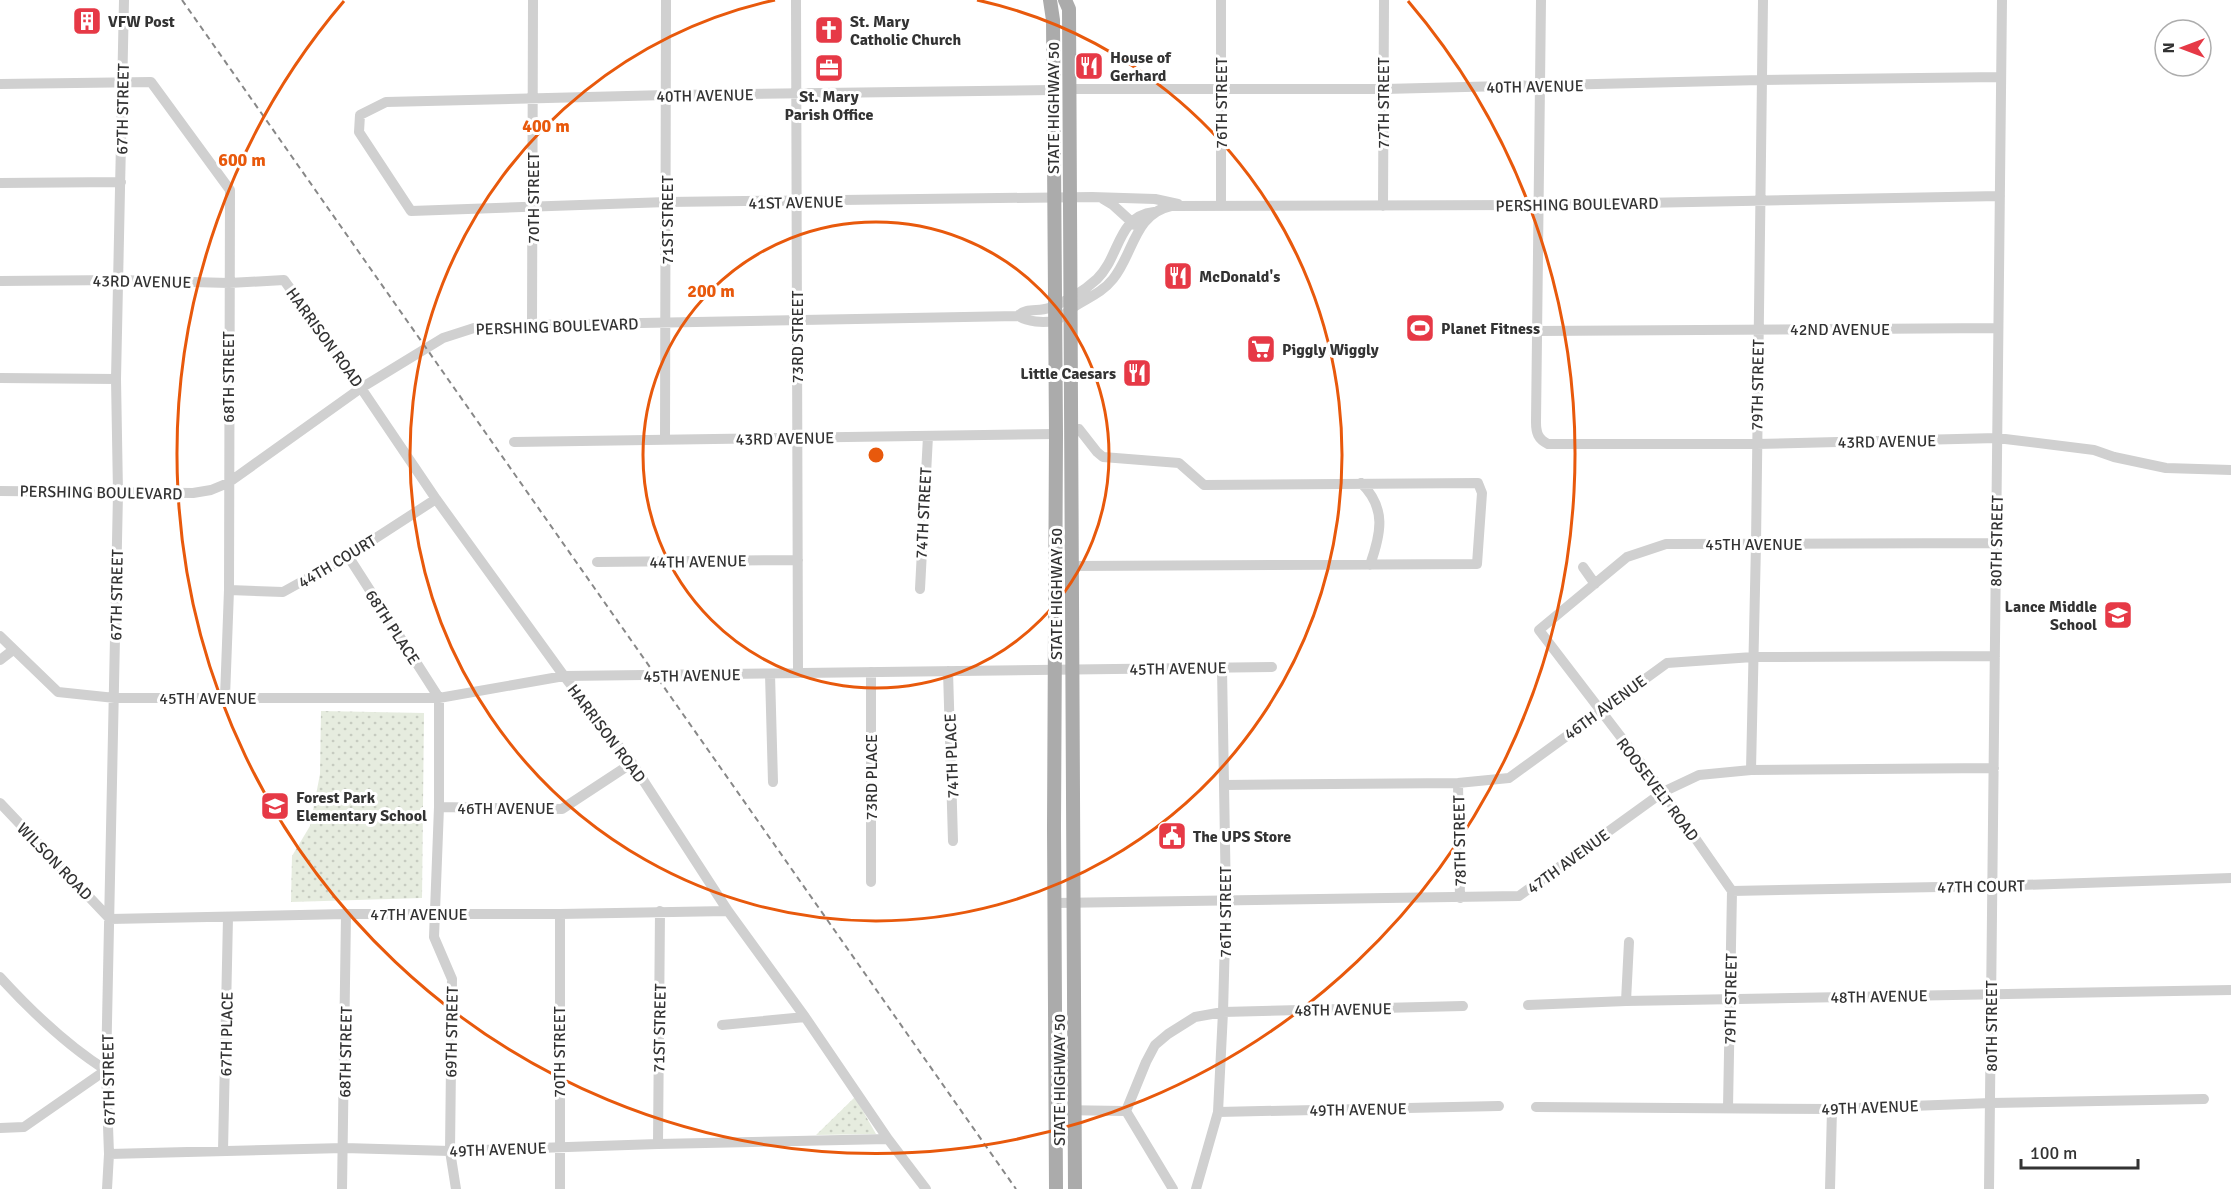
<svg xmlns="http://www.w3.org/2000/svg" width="2231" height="1189" font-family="Signika,sans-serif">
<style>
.park{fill:url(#park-dots)}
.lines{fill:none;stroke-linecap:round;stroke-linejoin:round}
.minor{stroke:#d0d0d0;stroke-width:10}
.major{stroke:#ababab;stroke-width:14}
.rail{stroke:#888;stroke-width:2;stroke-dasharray:6 4.5;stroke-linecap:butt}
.ring{fill:none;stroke:#e8590c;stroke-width:3}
.labels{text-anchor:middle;stroke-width:6;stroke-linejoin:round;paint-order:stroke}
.poi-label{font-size:16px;font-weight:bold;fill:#333;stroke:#fff;text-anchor:start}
.street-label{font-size:16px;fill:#333;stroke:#fff}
.centre{fill:#e8590c;stroke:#fff;stroke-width:3}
.ring-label{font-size:18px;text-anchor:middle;font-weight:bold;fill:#e8590c;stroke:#fff;stroke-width:6;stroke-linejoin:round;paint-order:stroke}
</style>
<defs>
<pattern id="park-dots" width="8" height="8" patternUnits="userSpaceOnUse" patternTransform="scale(1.5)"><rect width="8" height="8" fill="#e6ecdf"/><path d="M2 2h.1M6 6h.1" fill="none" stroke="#c6cbc0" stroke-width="1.8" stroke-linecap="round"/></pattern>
</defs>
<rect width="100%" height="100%" fill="#fff"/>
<path class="park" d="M321,711L424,713L422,898L291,902L292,856L310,826L320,774Z
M855,1097L876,1134L816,1135Z"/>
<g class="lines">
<path class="minor" d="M796,0L798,673
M1541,0L1536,422C1536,433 1538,439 1548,444H1756L1997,438L2094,450L2114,457L2166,468L2231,470
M0,84L151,82L230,190L229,590L225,697
M1070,89H1384L1761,80L2001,77
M1052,90L667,95L386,102L360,115L359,132L411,211L667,202L1092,197L1155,199L1178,204
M0,183L121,182
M1103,199L1113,205L1135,225
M1221,205V0
M1383,206L1384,0
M0,281L119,280L229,283L284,280L361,388L436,499L564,676L632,763L728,911L805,1017L888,1139L926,1189
M1018,316C1026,307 1038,312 1049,308C1065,302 1084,291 1097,279C1120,257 1117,216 1154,212
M532,325L533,0
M1537,331L1998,328
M0,378L116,379
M665,440L666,0
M514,442L1056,434
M1361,483C1387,508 1381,534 1370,565
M0,491L193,493L211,490L228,483L361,388L443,338L474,328L532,325L1018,316C1028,322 1043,323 1054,321C1062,319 1066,312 1072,308C1087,298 1102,293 1113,279C1134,253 1134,214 1171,206L1540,205L2000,196
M348,556L439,698V807L434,937L452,979L450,1151L456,1189
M597,562L798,560
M1072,566L1477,564L1482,493L1478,483L1204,485L1179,463L1103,457L1097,452L1079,429
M1583,567L1595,584
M920,589L928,436
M229,590L283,592L348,556L436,499
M0,636L58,692L115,698H439L564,676L1272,667
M0,660L13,650
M948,671L953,841
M871,672V882
M770,674L773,782
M1751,770L1756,544L1763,0
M1458,783L1460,898
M1224,785L1458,783L1509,778L1667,663L1753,657L1995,656
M0,803L110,919L346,914H560L728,911
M439,807L562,809L632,763
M1732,891L1663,792L1539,630L1627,557L1666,544L1996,543
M1732,891L1993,886L2231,878
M1055,903L1519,896L1663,792L1699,775L1751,770L1994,768
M0,977C32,1012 66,1045 106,1070L24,1127L0,1128
M1626,1001L1629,942
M1528,1005L1626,1001L2231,990
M722,1025L805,1017
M1536,1107L1832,1109L1991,1103L2204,1099
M1728,1108L1732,891
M1056,1110L1126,1111
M1218,1112L1499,1106
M658,1144L660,911
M223,1151L228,917
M109,1154L344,1148L450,1151L658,1144L888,1139
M107,1189L109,1154L106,1070L118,493L116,379L124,0
M342,1189L346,914
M560,1189V914
M1173,1189L1126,1111L1146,1062L1155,1045L1168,1034L1195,1017L1223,1012L1463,1006
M1196,1189L1218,1112L1223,1012L1226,901L1222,668
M1830,1189L1832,1109
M1989,1189L2002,0"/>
<path class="major" d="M1050,0L1053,20L1056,434L1054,827L1056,1189
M1065,0L1069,9L1075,1189"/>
<path class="rail" d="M182,0L1016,1189"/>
</g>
<g class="ring">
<circle cx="876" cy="455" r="233"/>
<path d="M977 0A466 466 0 1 1 775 0"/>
<path d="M1408 1A699 699 0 1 1 344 1"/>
</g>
<defs>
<g id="building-square" transform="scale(1.5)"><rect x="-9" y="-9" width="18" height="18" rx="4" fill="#e63946" stroke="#fff"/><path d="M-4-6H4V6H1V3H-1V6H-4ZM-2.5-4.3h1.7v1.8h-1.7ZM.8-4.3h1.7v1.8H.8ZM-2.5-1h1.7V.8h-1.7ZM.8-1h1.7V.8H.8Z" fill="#fff"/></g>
<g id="church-square" transform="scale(1.5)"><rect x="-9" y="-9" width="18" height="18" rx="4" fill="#e63946" stroke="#fff"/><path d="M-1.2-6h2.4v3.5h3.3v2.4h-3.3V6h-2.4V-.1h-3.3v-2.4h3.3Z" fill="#fff"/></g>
<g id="restaurant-square" transform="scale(1.5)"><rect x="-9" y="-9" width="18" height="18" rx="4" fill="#e63946" stroke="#fff"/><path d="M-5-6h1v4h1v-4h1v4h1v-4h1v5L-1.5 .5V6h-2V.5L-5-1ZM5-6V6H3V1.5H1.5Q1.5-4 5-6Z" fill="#fff"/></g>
<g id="office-square" transform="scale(1.5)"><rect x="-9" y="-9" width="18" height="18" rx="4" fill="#e63946" stroke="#fff"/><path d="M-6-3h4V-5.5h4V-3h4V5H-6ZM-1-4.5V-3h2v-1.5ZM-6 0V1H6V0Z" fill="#fff"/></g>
<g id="stadium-square" transform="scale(1.5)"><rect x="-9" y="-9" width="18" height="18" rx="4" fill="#e63946" stroke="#fff"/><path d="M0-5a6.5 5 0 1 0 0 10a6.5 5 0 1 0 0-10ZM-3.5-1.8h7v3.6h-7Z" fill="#fff"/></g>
<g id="supermarket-square" transform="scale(1.5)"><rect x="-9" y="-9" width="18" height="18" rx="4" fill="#e63946" stroke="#fff"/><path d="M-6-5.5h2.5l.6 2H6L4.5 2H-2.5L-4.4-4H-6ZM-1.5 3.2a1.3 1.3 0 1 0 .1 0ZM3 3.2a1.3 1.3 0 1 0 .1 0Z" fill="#fff"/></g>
<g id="school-square" transform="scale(1.5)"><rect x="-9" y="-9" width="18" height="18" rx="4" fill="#e63946" stroke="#fff"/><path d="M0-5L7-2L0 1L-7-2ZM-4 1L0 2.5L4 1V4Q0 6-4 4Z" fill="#fff"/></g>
<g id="civic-square" transform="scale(1.5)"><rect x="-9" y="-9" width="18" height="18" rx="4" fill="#e63946" stroke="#fff"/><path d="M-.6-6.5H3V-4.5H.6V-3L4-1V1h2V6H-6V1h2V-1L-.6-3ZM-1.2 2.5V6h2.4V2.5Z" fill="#fff"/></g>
</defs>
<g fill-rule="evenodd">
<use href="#building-square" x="87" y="21"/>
<use href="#church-square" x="829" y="30"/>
<use href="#restaurant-square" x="1089" y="66"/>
<use href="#office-square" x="829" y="68"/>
<use href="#restaurant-square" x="1178" y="276"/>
<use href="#stadium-square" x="1420" y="328"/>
<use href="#supermarket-square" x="1261" y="349"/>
<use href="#restaurant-square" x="1137" y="373"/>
<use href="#school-square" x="2118" y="615"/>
<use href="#school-square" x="275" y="806"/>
<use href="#civic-square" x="1172" y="836"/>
</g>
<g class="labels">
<g class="poi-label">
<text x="108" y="27">VFW Post</text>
<text x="850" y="27">St. Mary<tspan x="850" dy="18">Catholic Church</tspan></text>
<text x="1110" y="63">House of<tspan x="1110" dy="18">Gerhard</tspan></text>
<text x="829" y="102" text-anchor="middle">St. Mary<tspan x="829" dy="18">Parish Office</tspan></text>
<text x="1199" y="282">McDonald's</text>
<text x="1441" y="334">Planet Fitness</text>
<text x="1282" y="355">Piggly Wiggly</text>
<text x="1116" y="379" text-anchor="end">Little Caesars</text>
<text x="2097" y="612" text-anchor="end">Lance Middle<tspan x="2097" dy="18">School</tspan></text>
<text x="296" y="803">Forest Park<tspan x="296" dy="18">Elementary School</tspan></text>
<text x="1193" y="842">The UPS Store</text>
</g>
<g class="street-label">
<text transform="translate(1535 86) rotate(-1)" y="6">40TH AVENUE</text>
<text transform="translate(705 95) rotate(-1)" y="6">40TH AVENUE</text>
<text transform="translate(1221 103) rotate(-90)" y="6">76TH STREET</text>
<text transform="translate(1383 103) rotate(-90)" y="6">77TH STREET</text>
<text transform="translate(1053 108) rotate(-90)" y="6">STATE HIGHWAY 50</text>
<text transform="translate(122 109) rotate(-89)" y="6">67TH STREET</text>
<text transform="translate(533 198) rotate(-90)" y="6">70TH STREET</text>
<text transform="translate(796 202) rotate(-1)" y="6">41ST AVENUE</text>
<text transform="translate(1577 204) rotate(-1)" y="6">PERSHING BOULEVARD</text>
<text transform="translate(667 220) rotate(-90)" y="6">71ST STREET</text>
<text transform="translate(142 281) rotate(1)" y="6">43RD AVENUE</text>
<text transform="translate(557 326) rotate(-2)" y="6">PERSHING BOULEVARD</text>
<text x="1840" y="335">42ND AVENUE</text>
<text transform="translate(325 337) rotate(54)" y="6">HARRISON ROAD</text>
<text transform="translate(797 337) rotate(-90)" y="6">73RD STREET</text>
<text transform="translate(228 377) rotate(-90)" y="6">68TH STREET</text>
<text transform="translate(1757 385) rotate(-89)" y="6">79TH STREET</text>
<text transform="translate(785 438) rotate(-1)" y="6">43RD AVENUE</text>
<text transform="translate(1887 441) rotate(-1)" y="6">43RD AVENUE</text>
<text transform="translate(101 492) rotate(1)" y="6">PERSHING BOULEVARD</text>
<text transform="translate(923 513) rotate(-87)" y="6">74TH STREET</text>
<text transform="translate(1996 541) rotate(-89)" y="6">80TH STREET</text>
<text x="1754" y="550">45TH AVENUE</text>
<text transform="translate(337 561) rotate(-31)" y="6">44TH COURT</text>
<text transform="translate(698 561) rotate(-1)" y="6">44TH AVENUE</text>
<text transform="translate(1056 594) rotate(-90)" y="6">STATE HIGHWAY 50</text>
<text transform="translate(116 595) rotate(-89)" y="6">67TH STREET</text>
<text transform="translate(393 627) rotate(57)" y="6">68TH PLACE</text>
<text transform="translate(1178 668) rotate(-1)" y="6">45TH AVENUE</text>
<text transform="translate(692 675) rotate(-1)" y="6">45TH AVENUE</text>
<text x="208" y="704">45TH AVENUE</text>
<text transform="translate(1605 707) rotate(-36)" y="6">46TH AVENUE</text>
<text transform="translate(607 733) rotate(53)" y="6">HARRISON ROAD</text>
<text transform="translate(951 756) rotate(-92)" y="6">74TH PLACE</text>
<text transform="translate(871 777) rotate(-90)" y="6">73RD PLACE</text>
<text transform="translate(1658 789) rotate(53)" y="6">ROOSEVELT ROAD</text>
<text x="506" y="814">46TH AVENUE</text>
<text transform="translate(1459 841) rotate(-91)" y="6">78TH STREET</text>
<text transform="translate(55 861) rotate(46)" y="6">WILSON ROAD</text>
<text transform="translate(1568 861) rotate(-36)" y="6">47TH AVENUE</text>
<text transform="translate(1981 886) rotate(-1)" y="6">47TH COURT</text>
<text transform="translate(1225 912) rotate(-90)" y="6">76TH STREET</text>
<text x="419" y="920">47TH AVENUE</text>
<text transform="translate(1879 996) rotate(-1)" y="6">48TH AVENUE</text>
<text transform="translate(1730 999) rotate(-89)" y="6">79TH STREET</text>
<text transform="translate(1343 1009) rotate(-1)" y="6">48TH AVENUE</text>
<text transform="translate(1991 1026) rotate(-90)" y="6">80TH STREET</text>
<text transform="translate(659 1028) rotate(-89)" y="6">71ST STREET</text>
<text transform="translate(451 1032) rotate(-89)" y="6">69TH STREET</text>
<text transform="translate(226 1034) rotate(-89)" y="6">67TH PLACE</text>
<text transform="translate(345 1052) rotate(-89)" y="6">68TH STREET</text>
<text transform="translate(559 1052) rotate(-90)" y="6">70TH STREET</text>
<text transform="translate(108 1080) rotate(-91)" y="6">67TH STREET</text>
<text transform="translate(1059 1080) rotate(-90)" y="6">STATE HIGHWAY 50</text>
<text transform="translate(1870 1107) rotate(-2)" y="6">49TH AVENUE</text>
<text transform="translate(1358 1109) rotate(-1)" y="6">49TH AVENUE</text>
<text transform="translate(498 1149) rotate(-2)" y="6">49TH AVENUE</text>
</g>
</g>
<circle cx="876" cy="455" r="9" class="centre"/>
<g class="ring-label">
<text x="546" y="132">400 m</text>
<text x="242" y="166">600 m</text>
<text x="711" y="297">200 m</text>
</g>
<g transform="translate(2183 48) rotate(270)"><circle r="28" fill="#ffffff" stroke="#adadad" stroke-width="1.5"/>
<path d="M0-4.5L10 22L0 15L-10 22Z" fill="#e63946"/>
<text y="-9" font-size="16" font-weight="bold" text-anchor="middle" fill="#333333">N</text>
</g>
<path d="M2021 1159v9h117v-9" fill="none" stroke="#333333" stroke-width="3"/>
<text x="2030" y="1159" font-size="18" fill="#333333" stroke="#ffffff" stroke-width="4.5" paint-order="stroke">100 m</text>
</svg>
